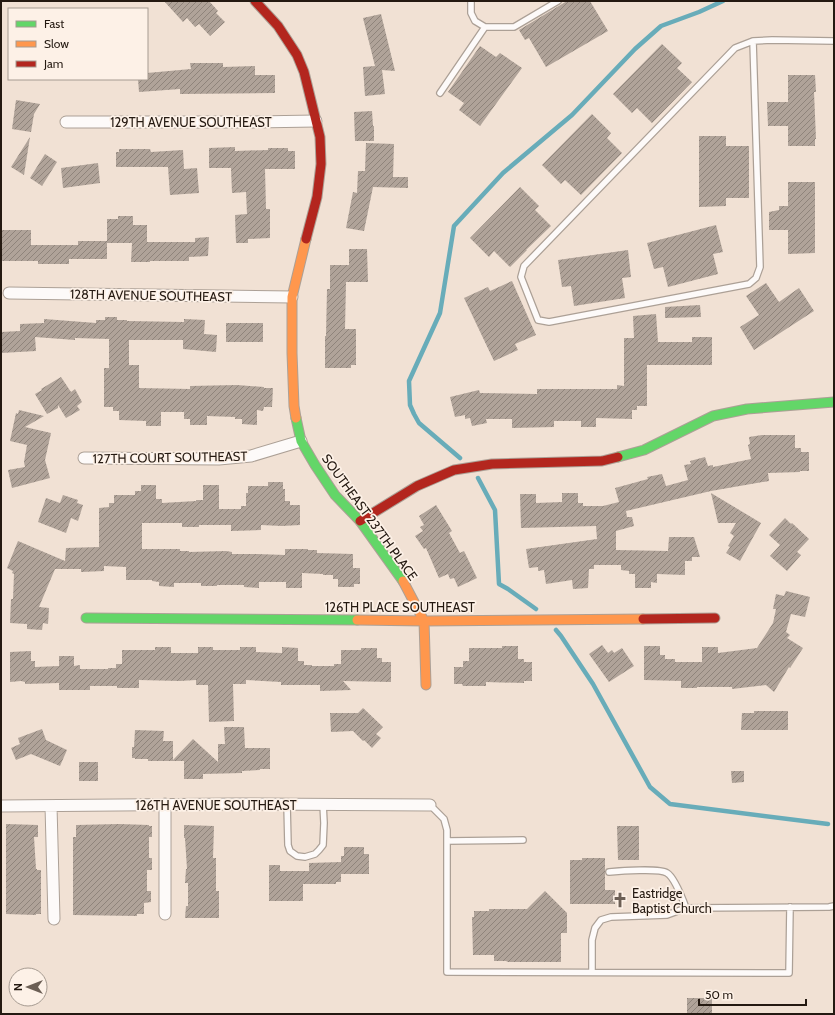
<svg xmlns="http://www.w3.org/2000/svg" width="835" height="1015" font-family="Cabin,sans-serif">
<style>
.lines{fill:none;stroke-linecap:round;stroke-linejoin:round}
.stream{stroke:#68acb9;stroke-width:4.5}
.building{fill:url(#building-hatch)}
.lane-casing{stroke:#aca096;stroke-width:8}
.street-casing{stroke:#aca096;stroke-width:13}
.fast-casing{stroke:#aca096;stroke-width:11}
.slow-casing{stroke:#aca096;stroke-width:11}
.jam-casing{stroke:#aca096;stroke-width:11}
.lane{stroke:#fdfaf9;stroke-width:5.5}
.street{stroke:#fdfaf9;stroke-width:11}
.fast{stroke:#63d668;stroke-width:9}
.slow{stroke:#ff974d;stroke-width:9}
.jam{stroke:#b3261e;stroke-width:9}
.labels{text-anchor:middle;stroke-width:3.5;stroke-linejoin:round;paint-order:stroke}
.street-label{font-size:13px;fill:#241911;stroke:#fdf1e7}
.poi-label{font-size:13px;fill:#241911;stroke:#fdf1e7;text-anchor:start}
</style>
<defs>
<pattern id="building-hatch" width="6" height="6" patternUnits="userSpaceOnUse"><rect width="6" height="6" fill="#b0a399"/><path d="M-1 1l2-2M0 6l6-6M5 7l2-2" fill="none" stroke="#8f847b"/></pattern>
</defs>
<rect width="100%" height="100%" fill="#f1e1d4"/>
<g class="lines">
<path class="stream" d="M460,458L419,423L414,414L410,405L409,381L440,313L454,226L503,173L572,115L635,49L661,26L699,12L723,1
M478,478L495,510L499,584L508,589L536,609
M556,630L561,636L593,684L650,787L670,804L828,824"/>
</g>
<path class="building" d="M164,1H209L218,11L216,13L225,22L210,36L199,24L195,27L187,18L183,22Z
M567,1H590L608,31L546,67L529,38L525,40L519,30Z
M381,14L395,71L382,70L385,94L365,96L363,67L375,66L363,18Z
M662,44L682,63L677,68L692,82L652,123L637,108L632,113L613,94Z
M480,46L496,57L500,53L522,68L480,126L459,110L464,103L448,92Z
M190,63H223V67L255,66V75H275V93L180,94V89L139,92L138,79H147V73L191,69Z
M788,75H815L816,92H814L816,139H815V146H788V126H768L767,102H788Z
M16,100L40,104L34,114L31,132L12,129Z
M372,111L373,126H374V141H355L354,112Z
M592,114L611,133L607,138L622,153L581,195L565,180L561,184L542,165Z
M699,136H726V146H749V198H726V206L699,207Z
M30,137L24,175L11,167Z
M366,143L394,144L393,177H408V188L373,187L364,231L346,228L353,192L357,193L358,171H365Z
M235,147V151L268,150V148H288V151H295V169H265L266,209H270V238L248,239V243H236L235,215L247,214L246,192L232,193L231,168H209V148Z
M119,149H150L151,152L183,150L184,169L197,168L199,193L170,195L168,167H116V152H119Z
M45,154L57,162L42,186L30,178Z
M98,163L100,183L63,188L61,168Z
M788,182H815V253L788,254V230H769V212L779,210V206H788Z
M520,187L539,206L535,210L551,226L526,250H527L510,267L494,251L489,257L470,238Z
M118,216H133V225H147V242H195V238L209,237L208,256L189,257V261H150V262H131L132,243H107V259H69V264H38V261H1V230H31V245H78V241H107V219H118Z
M716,225L723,252L713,254L718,274L668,287L663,267L654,269L647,243Z
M349,249H367L368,282H346L345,329H356V365H351V368H325V336H326L327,289H330V265H349Z
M628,250L631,277L622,278L625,298L574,306L571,286L562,287L558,260Z
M512,281L536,335L515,344L518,350L494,361L464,298L488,287L490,291Z
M766,283L779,302L799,288L814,311L754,350L740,327L759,315L746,296Z
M700,305L701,317L665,318V307Z
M656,314L658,342H692V337H712V365H647V406H637V410H632V419L596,418V427H581V421H554V427L512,428V419H486L487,423L472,426L470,418L465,419V415L455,417L450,397L479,390L480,393L537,394V389H617V385L624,386V338H634L633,316Z
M105,317H117V320H127V321L184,322V319L205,320L204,334L217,335L216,352L183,349V340H129V365H139V388L190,389V386L237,385L264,387V388H273L272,407H264L263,411L257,410V425L242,424V419H235V417L207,416V425H190V419H184V412H161V426H146V421L119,420V411H113V407H104V368H109V339L75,338V340L35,337L36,351L1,353V332L20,331V324L44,323V319L96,323V320H105Z
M226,323H263V342H226Z
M61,377L71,392L75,389L82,402L77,406L80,410L66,418L58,405V408L47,414L35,394L42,390L41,389Z
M19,410L44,416L25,427L51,433L45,460L50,478L12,488L8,470L25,467L24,462L27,445L10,441L16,413L18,414Z
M762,435H795V448H801V452H809V471H800V472L768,473L769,481L711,491L626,511L627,517H632L634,526L616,531V550L668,551L669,537H694L700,557H692V561H685V575L657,574V583L651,582V588H635V574H629V571L621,570V565H594V569H589L588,588L573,589L572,580L546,584L544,570L538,571V567L529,568L526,549L597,539L596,526L521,528L520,494H536V503L562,502V493H578V503H583V506H603L619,502L615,488L648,479L647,477L662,474L666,486L688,480L684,465L691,464L690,461L705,457L708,466L713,465V467L751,459L748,445L750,444L749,437Z
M268,482H283V489H285V501H290V505H300V525L282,526L261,525V530L231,531V525H199V527H182V523H142V549H180V551H189V552L226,551L232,552V554H257L285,555V549H308V550H317V553L353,554V568H360V584H354V587H338V579H333V575H323V574L302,573V588H286V582H259V588L244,587V585H217V586H201V583H174V587L159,586V582L152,581V580H126V567L104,566V571L81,572V569H55L39,607L49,608L48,624L43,623L42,630L27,629V624L10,623L11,599H13L14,574L12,573L13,571L7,568L18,541L65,561L66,548L99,547V508L109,507V503H114V495H135V491H141V485H156V499H162V503L196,501V500H203V485H219V509H241V506H246V493H248V486H268Z
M711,493L761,523L740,561L726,553L730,547L728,546L734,536L730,533L736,523H718Z
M63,495L78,500L77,503L83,505L78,521L71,518L66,533L38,522L46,498L60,503Z
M436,505L452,531L449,533L460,553L464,551L477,578L458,587L454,578L450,579L448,574L439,578L426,548L424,549L415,536L423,531L420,527L424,525L419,516Z
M785,518L791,524L792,523L809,539L797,552L801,555L787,571L770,556L780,545L769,535Z
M786,591L810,597L805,617L791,614L786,632L790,635L787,638L803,648L790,668L789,667L774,692L766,685L732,689V687H697V688H681V681L644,680V646H660V655H665V659H675V662H702V647H718V653L757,648L773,623L776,609H773L776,594L784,596Z
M602,645L608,653L612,650L614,653L622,648L634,666L609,682L589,654Z
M502,646H518V659H524V662H532V681H524V683L486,682V686H463L462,684H454V667H463V661H469V648H502Z
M155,647H171V653H198V647H213V650H240V647H256V652L282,653V647L298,648V661H304V665H312V666H334V664H341V650H361V648H377V658H382V662H391V682L343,681L351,690L320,691V685H281V682L246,680V684H233L234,721L209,722L208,685H196V680L180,681L139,680V688H117V686H90V690H59V683L25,684V682L21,681L10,682V652L31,651V661H35V667L59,666V656H74V666L80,665V669H108V668H116V664H122V650H155Z
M363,708L383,727L376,734L381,738L372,748L364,740L363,741L353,731L331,732L330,713H358Z
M754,711H788V730H741L742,713H754Z
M224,727H244L245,748H270V769H260V770L242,771V773L203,774V779H184V761H148V759H135V758H132V747H134L135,730L164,731L163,741H173V760L193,739L218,762V744H225Z
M42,729L46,740L67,750L60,766L31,754L16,760L11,748L20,744L18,738Z
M79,762H98V781H79Z
M731,771H744V782L732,783Z
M6,824L38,825V837H34L36,869H37V870H41V914H36V915L6,914Z
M119,824L149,825V826H152V837H149V858H152V870H147V891H151V902L144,903V914H137V916L73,915V837H76V825Z
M184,825L214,826L213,858H216V891H219V918H185L186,906H188V883H185L186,869H187L185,838H184Z
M617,826H639V860H618Z
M344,847H364V854H369V874H341V882H336V884H303V901H269V865H280V871H309V863L341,862V856H344Z
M582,858H605V890H615V904H570V860H582Z
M545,891L567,913V933H561V962H508L506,961H494V955H473L472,917H474V911H489V909H527Z
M687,998H712V1014H687Z"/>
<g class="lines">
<g class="lane-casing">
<path id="lane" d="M471,1V13L475,21L485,27H514L558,1
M753,41L760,267L756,278L749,284L549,322L538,320L521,277L524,266L735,48L753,41L772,40L834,41
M440,93L485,27
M287,804L288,845L290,851L297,856L305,857L315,854L319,850L323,845L324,823L323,804
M430,805L444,819L447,830V972L789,973L790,907
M447,841L523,840
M609,872C620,871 660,868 667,873C674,877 683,900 686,908
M592,972V940L595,928L601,920L611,917L667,915L686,908L829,907L834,906"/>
</g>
<g class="street-casing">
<path id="street" d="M66,122H250L316,121
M9,293L292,297
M84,458L219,459L251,456L301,441
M165,804V914
M1,806L235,804L430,805
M51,806L54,919"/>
</g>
<g class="fast-casing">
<path id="fast" d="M296,418L301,441L315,465L335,495L360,521L403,581
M618,457L644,450L713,416L747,409L834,402
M86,618L357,620"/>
</g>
<g class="slow-casing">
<path id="slow" d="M296,418L294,406L292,353V297L306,239
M403,581L424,621L426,685
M357,620L424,621L643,619"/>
</g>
<g class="jam-casing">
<path id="jam" d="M255,1L278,26L297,55L304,72L320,137L321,164L317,197L306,239
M360,521L417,486L454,470L492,464L602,461L618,457
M643,619L715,618"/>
</g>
<use href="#lane" class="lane"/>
<use href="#street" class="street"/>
<use href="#fast" class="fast"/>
<use href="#slow" class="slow"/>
<use href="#jam" class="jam"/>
</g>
<defs>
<g id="church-bare" transform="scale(1.2)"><path d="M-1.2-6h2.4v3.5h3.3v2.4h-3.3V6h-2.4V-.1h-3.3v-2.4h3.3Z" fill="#6c5f55" stroke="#fdf1e7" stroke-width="2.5" paint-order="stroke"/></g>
</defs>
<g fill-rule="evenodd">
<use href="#church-bare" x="620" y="900"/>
</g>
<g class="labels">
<g class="street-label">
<text x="191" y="127">129TH AVENUE SOUTHEAST</text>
<text transform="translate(151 295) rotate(1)" y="5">128TH AVENUE SOUTHEAST</text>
<text transform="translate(170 457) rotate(-1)" y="5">127TH COURT SOUTHEAST</text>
<text transform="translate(370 517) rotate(54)" y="5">SOUTHEAST 237TH PLACE</text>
<text x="400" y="612">126TH PLACE SOUTHEAST</text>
<text x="216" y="810">126TH AVENUE SOUTHEAST</text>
</g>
<g class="poi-label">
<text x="632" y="898">Eastridge<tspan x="632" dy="15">Baptist Church</tspan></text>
</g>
</g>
<rect width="835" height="1015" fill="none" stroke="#241911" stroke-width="4"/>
<rect x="8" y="8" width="140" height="72" fill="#fdf1e7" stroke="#a69b91"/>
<rect x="16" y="21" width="20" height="6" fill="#63d668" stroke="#a69b91"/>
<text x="44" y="28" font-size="12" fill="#241911">Fast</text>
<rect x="16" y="41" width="20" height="6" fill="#ff974d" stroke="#a69b91"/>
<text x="44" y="48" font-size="12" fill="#241911">Slow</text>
<rect x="16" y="61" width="20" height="6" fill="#b3261e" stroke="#a69b91"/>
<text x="44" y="68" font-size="12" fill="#241911">Jam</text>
<g transform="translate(28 987) rotate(270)"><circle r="19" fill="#fdf1e7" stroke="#a69b91"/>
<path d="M0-3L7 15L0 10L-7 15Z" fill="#6c5f55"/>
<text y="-6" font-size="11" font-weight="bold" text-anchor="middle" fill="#241911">N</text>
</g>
<path d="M699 999v6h107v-6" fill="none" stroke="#241911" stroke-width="2"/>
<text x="705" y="999" font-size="12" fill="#241911" stroke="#fdf1e7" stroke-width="3" paint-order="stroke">50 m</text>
</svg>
